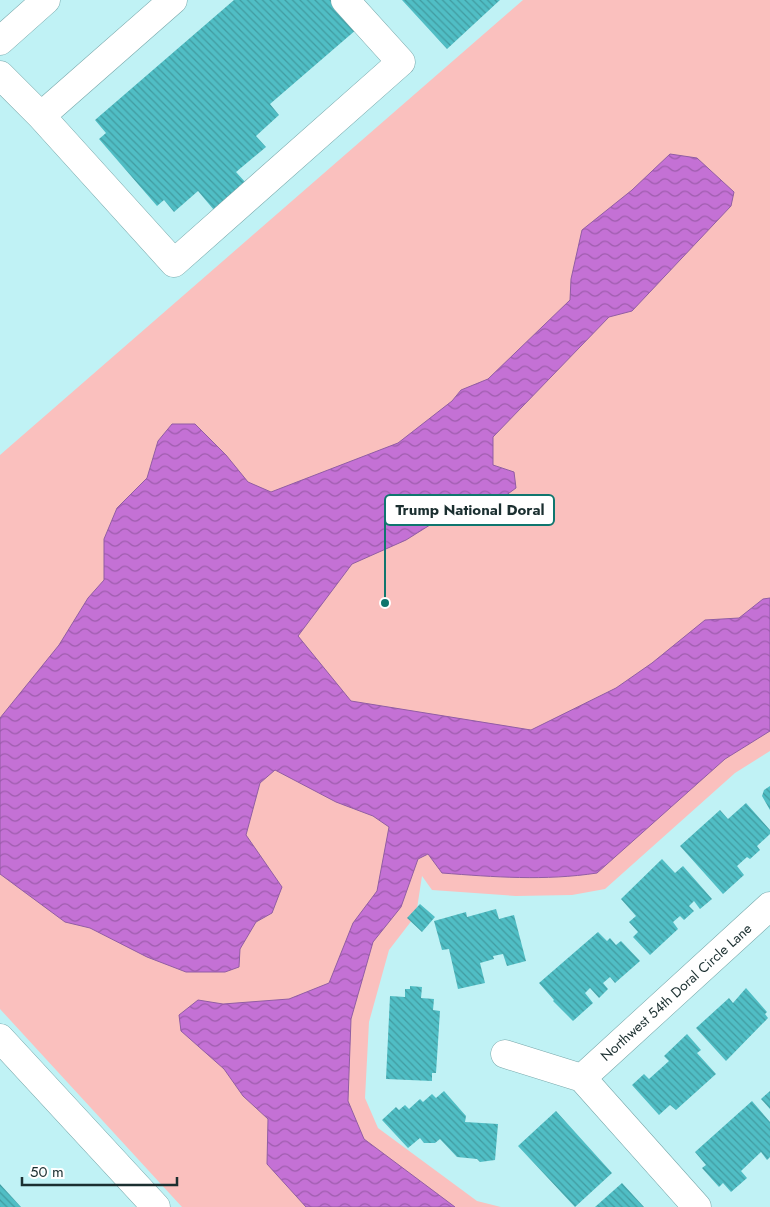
<svg xmlns="http://www.w3.org/2000/svg" width="770" height="1207" font-family="Jost,sans-serif">
<style>
.grass{fill:#fac0be}
.water{fill:url(#water-waves);stroke:#915da4}
.building{fill:url(#building-back-hatch)}
.lines{fill:none;stroke-linecap:round;stroke-linejoin:round}
.minor-casing{stroke:#77a7aa;stroke-width:29}
.minor{stroke:#fff;stroke-width:28}
.labels{text-anchor:middle;stroke-width:4;stroke-linejoin:round;paint-order:stroke}
.street-label{font-size:14px;fill:#1b2f30;stroke:#fff}
.leader{fill:none;stroke:#0f766e;stroke-width:2}
.callout-dot{fill:#0f766e;stroke:#fff;stroke-width:2}
.callout{fill:#fff;stroke:#0f766e;stroke-width:2}
.callout-label{font-size:15px;text-anchor:middle;font-weight:bold;fill:#1b2f30}
</style>
<defs>
<pattern id="water-waves" width="16" height="10" patternUnits="userSpaceOnUse" patternTransform="scale(1.25)"><rect width="16" height="10" fill="#c471d5"/><path d="M0 5q4-4 8 0t8 0" fill="none" stroke="#9e5dad"/></pattern>
<pattern id="building-back-hatch" width="6" height="6" patternUnits="userSpaceOnUse" patternTransform="scale(1.25)"><rect width="6" height="6" fill="#50bec5"/><path d="M-1 5l2 2M0 0l6 6M5-1l2 2" fill="none" stroke="#429ba0"/></pattern>
</defs>
<rect width="100%" height="100%" fill="#c0f2f5"/>
<path class="grass" d="M523,0H770V751L735,773L605,889L572,895L516,896L432,890L422,876L416,915L389,950L369,1022L365,1098L378,1128L477,1201L501,1207H182L0,1009V455Z"/>
<path class="water" d="M670,154L697,158L734,192L731,206L632,311L609,317L493,437V465L514,472L516,488L501,499L473,498L406,540L352,564L298,636L351,701L531,730L616,688L652,663L705,620L739,618L763,599L770,598V731L725,759L597,873C545,881 494,877 442,873L428,854L418,859L401,907L373,942L351,1019L348,1101L364,1139L455,1207H306L267,1164L268,1119L243,1096L224,1069L181,1031L179,1015L198,1000L223,1004L289,999L329,983L353,923L377,891L389,827L373,816L336,802L275,770L260,783L246,835L282,887L272,913L256,922L240,949L239,967L225,972H186L147,957L90,928L65,922L0,874V718L59,645L88,598L104,580V539L117,508L147,478L158,441L172,424H195L226,455L248,482L271,492L398,443L452,401L461,390L488,379L570,300L571,279L582,230L632,190Z"/>
<path class="building" d="M234,0H333L357,29L270,104L279,115L256,136L266,147L236,172L246,183L214,210L198,191L174,212L164,200L157,206L99,139L106,133L95,120Z
M402,0H500L447,49Z
M770,786V810L762,796L764,790Z
M746,803L770,830V834L757,846L760,850L750,859L747,857L737,866L744,875L723,894L680,846L720,810L728,819Z
M662,859L675,873L683,866L712,899L700,909L694,901L689,906L694,911L684,920L680,916L673,922L678,929L650,955L633,937L638,932L629,922L636,916L621,899Z
M420,904L435,917L422,932L407,918Z
M496,909L499,919L514,915L526,961L507,966L503,954L493,956L494,959L480,963L485,983L458,989L449,949L442,950L434,921L466,912L467,917Z
M598,932L607,941L610,938L616,945L621,941L640,961L615,983L610,977L603,983L608,989L599,998L590,988L585,993L593,1003L573,1021L553,1001L554,1000L539,983Z
M410,986L422,987L421,998L434,999L433,1010L440,1011L436,1073H432V1081L386,1079L390,996L405,997V989H410Z
M746,988L767,1012L765,1014L768,1018L726,1061L696,1028L729,998L733,1003Z
M687,1034L701,1050L697,1053L716,1074L676,1110L670,1105L659,1115L632,1085L644,1074L649,1079L669,1061L664,1056Z
M444,1091L466,1116L465,1122L498,1124L495,1160L480,1162L477,1159L457,1157L440,1139L435,1143H424L420,1138L408,1148L382,1120L396,1107L399,1110L405,1105L409,1109L420,1099L423,1102L432,1094L436,1098Z
M770,1091V1109L761,1099Z
M752,1101L770,1122V1157L767,1160L761,1152L741,1171L747,1178L731,1192L723,1183L719,1187L702,1168L706,1165L695,1152Z
M556,1111L612,1173L575,1207L518,1146Z
M622,1183L644,1207H595Z
M0,1184L21,1207H0Z"/>
<g class="lines">
<g class="minor-casing">
<path id="minor" d="M0,41L46,0
M0,75L41,116L174,263L401,62L345,0
M41,116L173,0
M0,1038L156,1207
M505,1054L582,1078L697,1207
M582,1078L770,906"/>
</g>
<use href="#minor" class="minor"/>
</g>
<g class="labels">
<g class="street-label">
<text transform="translate(676 992) rotate(-42)" y="5">Northwest 54th Doral Circle Lane</text>
</g>
</g>
<path class="leader" d="M385 603L385 510"/>
<circle class="callout-dot" cx="385" cy="603" r="5"/>
<rect class="callout" x="385" y="495" width="169" height="30" rx="5"/>
<g class="callout-label">
<text x="470" y="515">Trump National Doral</text>
</g>
<path d="M22 1177v8h155v-8" fill="none" stroke="#1b2f30" stroke-width="2.5"/>
<text x="30" y="1177" font-size="15" fill="#1b2f30" stroke="#ffffff" stroke-width="4" paint-order="stroke">50 m</text>
</svg>
